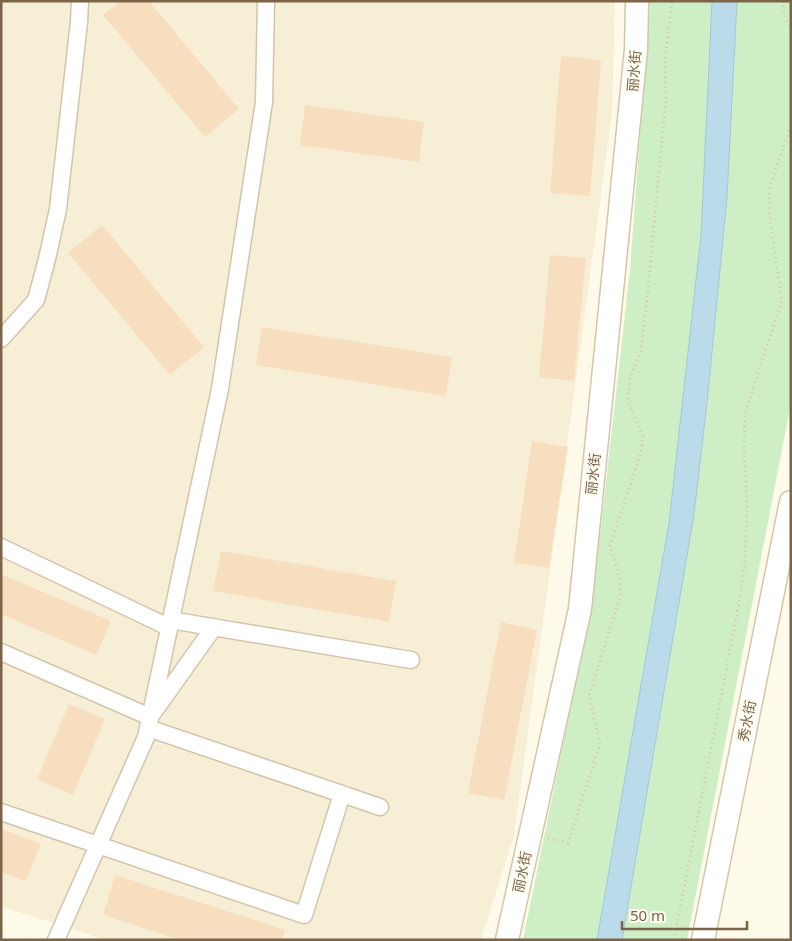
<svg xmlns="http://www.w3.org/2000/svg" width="792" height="941" font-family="'Noto Sans','Noto Sans SC',sans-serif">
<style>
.residential{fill:#f7eed6}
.green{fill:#ceeec5}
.water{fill:#bbdbeb;stroke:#a0c9dd}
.building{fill:#f6debe}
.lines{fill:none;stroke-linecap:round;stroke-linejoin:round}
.street-casing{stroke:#d3c4ac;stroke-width:19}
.secondary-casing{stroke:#d6c5aa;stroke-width:25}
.path{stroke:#dcc2a0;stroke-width:3;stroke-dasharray:1 4;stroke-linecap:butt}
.street{stroke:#fff;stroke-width:16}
.secondary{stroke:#fff;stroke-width:22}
.labels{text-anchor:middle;stroke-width:5;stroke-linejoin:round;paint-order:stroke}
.street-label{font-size:14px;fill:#7c6449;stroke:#fffcf1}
</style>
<rect width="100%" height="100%" fill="#fefae9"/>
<path class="residential" d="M1,1H615L612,114L514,835L481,940H105L1,906Z"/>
<path class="green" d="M650,1H791V403L687,940H523L593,597L630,270Z"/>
<path class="water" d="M712,1H737L727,198L707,403L694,514L622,940H597L669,523L701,235Z"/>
<path class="building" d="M121,1H149L239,109L205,137L103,15Z
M561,56L601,60L590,196L550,193Z
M305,105L424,122L419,162L300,145Z
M102,225L204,347L170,375L68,253Z
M550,255L586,258L574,381L539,377Z
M262,327L452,357L446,396L256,365Z
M532,441L568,447L549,568L514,563Z
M221,551L396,581L389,622L213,591Z
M1,574L111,621L96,655L1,614Z
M501,622L537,630L504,800L468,793Z
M69,704L105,719L73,795L37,779Z
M1,829L41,844L26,881L1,872Z
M115,875L285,930L282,940H180L103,915Z"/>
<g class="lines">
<g class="street-casing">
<path id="street" d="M1,339L36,300L47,259L58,209L79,22L80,1
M1,547L168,627
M170,620L411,660
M1,652L150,717L214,627
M148,728L380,807
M1,812L304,915L342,794
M56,940L146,737L220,389L264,102L266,1"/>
</g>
<g class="secondary-casing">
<path id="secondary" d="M507,940L580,609L636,50L637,1
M703,940L791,502"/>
</g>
<path class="path" d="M783,1C781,11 786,20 791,28
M548,838L568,843L600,744L589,696L620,596V579L610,546L641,453L643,436L628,401L630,378L641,350L647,299L666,98L665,59L672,1
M674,940L740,598L745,561L747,506L744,442L745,415L758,372L782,301L770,221L769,199L771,183L791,125"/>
<use href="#street" class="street"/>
<use href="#secondary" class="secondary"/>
</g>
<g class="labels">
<g class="street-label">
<text transform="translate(634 71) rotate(-85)" y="5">丽水街</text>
<text transform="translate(593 474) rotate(-84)" y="5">丽水街</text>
<text transform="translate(747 721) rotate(-79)" y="5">秀水街</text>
<text transform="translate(522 872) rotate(-78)" y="5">丽水街</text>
</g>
</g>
<rect width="792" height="941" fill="none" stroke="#7c6449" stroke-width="5"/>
<path d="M622 921v8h125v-8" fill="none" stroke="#7c6449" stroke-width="2.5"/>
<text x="630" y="921" font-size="15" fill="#7c6449" stroke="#fffcf1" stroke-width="4" paint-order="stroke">50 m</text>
</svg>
